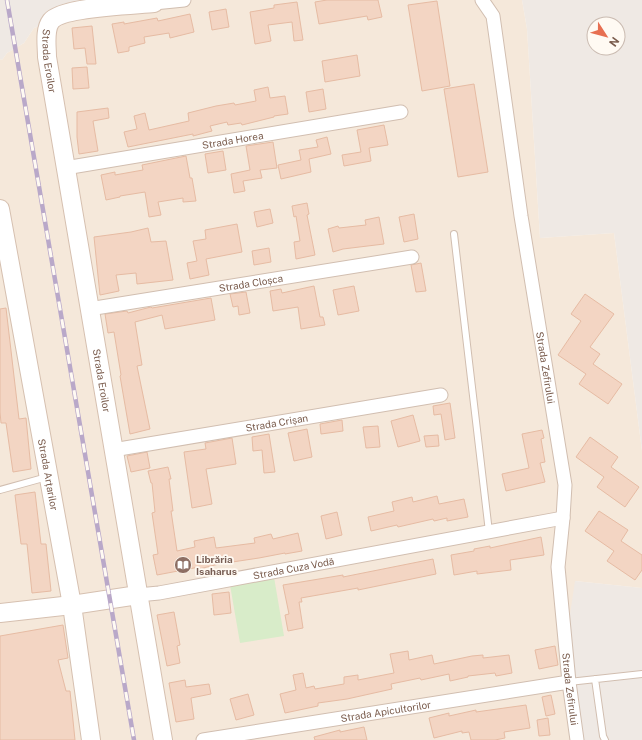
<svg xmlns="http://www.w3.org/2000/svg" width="642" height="740" font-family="'Public Sans',sans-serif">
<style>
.residential{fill:#f5e8da}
.industrial{fill:#efe9e4;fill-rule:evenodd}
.green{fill:#d8ecc9}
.building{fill:#f3d5c3;stroke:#e6bba3}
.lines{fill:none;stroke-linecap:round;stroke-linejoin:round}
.lane-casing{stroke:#d1beb0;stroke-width:8}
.street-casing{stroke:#d1beb0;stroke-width:15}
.secondary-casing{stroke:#d6c0b0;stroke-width:20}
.lane{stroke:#fff;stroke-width:6}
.street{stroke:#fff;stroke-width:13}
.secondary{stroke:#fff;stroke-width:18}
.rail-casing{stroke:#b9a8c9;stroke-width:4.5}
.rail{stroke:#fffaf3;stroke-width:3;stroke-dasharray:9;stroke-linecap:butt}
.labels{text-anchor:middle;stroke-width:3.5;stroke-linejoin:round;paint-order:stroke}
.street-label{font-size:10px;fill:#7a5c4d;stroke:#fffaf3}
.education-label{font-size:10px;font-weight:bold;fill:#785e54;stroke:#fffaf3;text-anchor:start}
</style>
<rect width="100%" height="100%" fill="#fdf6ec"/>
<path class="residential" d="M101,0H522L527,29L540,238L614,233L642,451V588L575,581L577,740H0V59L2,60L7,53L24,43L34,28Z"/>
<path class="industrial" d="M0,0H101L34,28L24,43L7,53L2,60L0,59Z
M522,0H642V451L614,233L540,238L527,29ZM594,24H618V48H594Z
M575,581L642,588V740H577L567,634Z"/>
<path class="green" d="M274,577L284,636L240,643L230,585Z"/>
<path class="building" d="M327,0H378L382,17L368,20L367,16L319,24L315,2Z
M437,1L450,86L422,91L408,5Z
M297,2L303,40L294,41L292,22L268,25L271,41L255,44L250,12L274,8V5Z
M226,9L229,27L212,30L209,12Z
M190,14L194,32L170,38L169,33L144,37L145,43L129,47V51L118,53L112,24L124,22V24L157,18L158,21Z
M92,26L96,64H87L85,48L74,49L72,28Z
M357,55L360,76L325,82L322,61Z
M87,67L89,88L73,89L72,68Z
M474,84L488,172L458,177L444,89Z
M268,87L270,98L285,96L288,114L274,116V117L242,125L241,123L228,125L227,122L210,126L212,131L193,136V134L128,147L124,132L137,129L134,116L145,113L149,130L189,121L188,113L216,106L234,103L235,105L256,101L254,90Z
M323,89L326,109L309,112L306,92Z
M108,108L109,118L93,121L98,151L79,154L77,137V112Z
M384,125L388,145L369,148L371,161L344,166L342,155L361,152L357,130Z
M327,137L331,154L309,159L311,172L281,179L278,165L301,160L299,150L318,147L316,140Z
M273,142L277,168L260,170L262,178L243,181L245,191L234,193L231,174L250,170L246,146Z
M223,151L226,170L208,173L205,154Z
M186,156L190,178H192L196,201L183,202V198L158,202L161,215L149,217L145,192L120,196V197L106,200L101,175L115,172V175L143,170L142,165Z
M307,203L309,214L307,215L315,255L296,259L294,242L300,241L296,216L294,217L292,206Z
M270,209L273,223L257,227L254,212Z
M414,214L418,239L404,242L399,217Z
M379,217L384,244L343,249L333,252L328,229L338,226L339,228L366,225L365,220Z
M237,224L242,252L206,259L209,275L190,279L187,263L197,261L193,241L206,239L205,230Z
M148,228L151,242L166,241L173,280L137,284L136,273L116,275L119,291L100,295L94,237L131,232Z
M269,248L271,262L254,265L252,251Z
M421,263L426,291L416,292L411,265Z
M314,286L320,317H323L325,325L301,329L298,307L273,311L270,291L281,289L282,293Z
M354,286L359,311L338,315L333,290Z
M246,292L250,313L239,315L238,306L233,307L230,294Z
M585,294L614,314L590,347L600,354L593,364L622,384L608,404L579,384L586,374L558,355L581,321L571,314Z
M211,298L215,320L165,329L162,315L135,322L142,365L137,366L150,429L130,434L120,376L121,375L114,332L108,333L105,314L127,311L128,313L147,308L151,307L152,308Z
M6,308L19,419L26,418L31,469L13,472L6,423H1L0,412V309Z
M450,403L455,438L445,440L441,414L434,415L433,406Z
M413,415L420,441L398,447L391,421Z
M342,420L343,431L321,434L320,424Z
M378,426L380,447L366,448L363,427Z
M307,429L312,457L294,461L288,433Z
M542,430L544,438L541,439L545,462L540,463L545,482L506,491L502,474L529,468L522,434Z
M269,434L275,472L264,473L262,450L253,451L252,437Z
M438,435L439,446L426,447L424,436Z
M590,437L618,457L611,467L639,487L625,507L597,487L604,477L576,457Z
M232,438L236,464L206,469L212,504L192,508L184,452L206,449L205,443Z
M147,452L150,468L131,472L127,456Z
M168,467L171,479H169L173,511H171L177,551L195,547L194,541L214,537L216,548L255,543L254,538L271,534L273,539L298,533L302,551L285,554V553L259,558L219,564L199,569V567L157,575L153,555L158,554L152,513L155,512L152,483H151L148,471Z
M35,492L41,544H46L51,591L32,593L27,544H21L15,495Z
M437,496L439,504L464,499L468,517L447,521V518L434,521L433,519L398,527L397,525L371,531L368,517L394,511L392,502L412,497L413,502Z
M599,511L628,530L621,541L642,555V570L635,580L607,561L614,551L585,531Z
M337,512L342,535L326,539L321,516Z
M541,537L544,555L510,560L511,570L477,574V571L454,575L451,555L474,551V549L490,546V548Z
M433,559L436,574L358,590V588L301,598L302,602H299L303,628L288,631L285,615L289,614L283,585L343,575V577Z
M229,592L231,613L214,615L212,594Z
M174,612L180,645L177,646L180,663L167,666L157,615Z
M63,625L68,658L58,660L66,691H70L75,740H0V636Z
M555,646L558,665L539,669L535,650Z
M408,651L409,660L432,655L434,664L472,656L483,655V658L509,655L512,673L496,676L495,673L468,676V677L450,681L449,674L421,680L420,678L391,684L392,689L347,699L318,703V706L285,713L280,694L296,690L293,675L303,673L306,688L314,686L315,689L344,684V677L358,675V680L394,673L390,654Z
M185,680L186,687L209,684L211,694L191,698L194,719L176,722L169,683Z
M248,694L254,715L236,720L230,699Z
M551,695L555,714L546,716L542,697Z
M526,705L530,728L504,732L505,738L495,740H471L469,732L462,733V731L434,738L429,718L449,713V716L476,710V712Z
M548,718L550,735L539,736L537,720Z
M364,727L367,740H315L314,737L340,730V732Z"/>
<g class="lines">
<g class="lane-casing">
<path id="lane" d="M454,234L489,532
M0,490L47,477
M595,679L603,736L605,740
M569,682L642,674"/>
</g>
<g class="street-casing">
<g id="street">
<path id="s1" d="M482,0L493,16L521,216L565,485L563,518L558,567L569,682L577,740"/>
<path d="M154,3L184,0"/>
<path id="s2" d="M65,168L401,112"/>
<path id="s3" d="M89,309L412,257"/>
<path id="s4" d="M113,450L441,395"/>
<path id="s5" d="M138,595L159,593L563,518"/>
<path id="s6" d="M203,740L569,682"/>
</g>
</g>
<g class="secondary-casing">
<g id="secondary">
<path id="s7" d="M153,0L154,3C134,5 62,7 51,21C44,30 47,46 47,57L163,740"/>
<path id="s8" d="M0,209L72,605L91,740"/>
<path d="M0,613L72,605L138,595"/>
</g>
</g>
<use href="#lane" class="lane"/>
<use href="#street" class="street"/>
<use href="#secondary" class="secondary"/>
<g class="rail-casing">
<path id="rail" d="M7,0L134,740"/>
</g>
<use href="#rail" class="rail"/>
</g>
<defs>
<g id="library-disc" transform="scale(0.9)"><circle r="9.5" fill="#8d6e63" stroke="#fffaf3"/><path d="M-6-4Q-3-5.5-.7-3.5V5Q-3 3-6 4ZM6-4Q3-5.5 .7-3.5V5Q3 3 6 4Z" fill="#fff"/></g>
</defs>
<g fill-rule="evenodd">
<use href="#library-disc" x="183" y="565"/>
</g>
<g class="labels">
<g class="street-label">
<text dy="4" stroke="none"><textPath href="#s7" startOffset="150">Strada Eroilor</textPath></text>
<text dy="4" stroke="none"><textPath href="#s2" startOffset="170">Strada Horea</textPath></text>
<text dy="4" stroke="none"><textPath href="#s3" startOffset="164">Strada Cloșca</textPath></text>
<text dy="4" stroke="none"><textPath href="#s1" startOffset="375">Strada Zefirului</textPath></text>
<text dy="4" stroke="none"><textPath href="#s7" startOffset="474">Strada Eroilor</textPath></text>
<text dy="4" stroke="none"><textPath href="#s4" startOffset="166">Strada Crișan</textPath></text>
<text dy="4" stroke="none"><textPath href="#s8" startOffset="270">Strada Arțarilor</textPath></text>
<text dy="4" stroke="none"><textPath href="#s5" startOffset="158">Strada Cuza Vodă</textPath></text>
<text dy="4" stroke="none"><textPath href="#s1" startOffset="699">Strada Zefirului</textPath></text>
<text dy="4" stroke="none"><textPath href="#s6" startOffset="185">Strada Apicultorilor</textPath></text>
</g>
<g class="education-label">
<text x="196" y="563">Librăria<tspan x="196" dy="12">Isaharus</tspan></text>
</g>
</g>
<g transform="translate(606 36) rotate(126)"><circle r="19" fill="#fffaf3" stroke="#cabbb1"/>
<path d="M0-3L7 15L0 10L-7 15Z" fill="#e76f51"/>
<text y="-6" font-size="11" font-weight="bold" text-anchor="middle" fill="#7a5c4d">N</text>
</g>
</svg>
